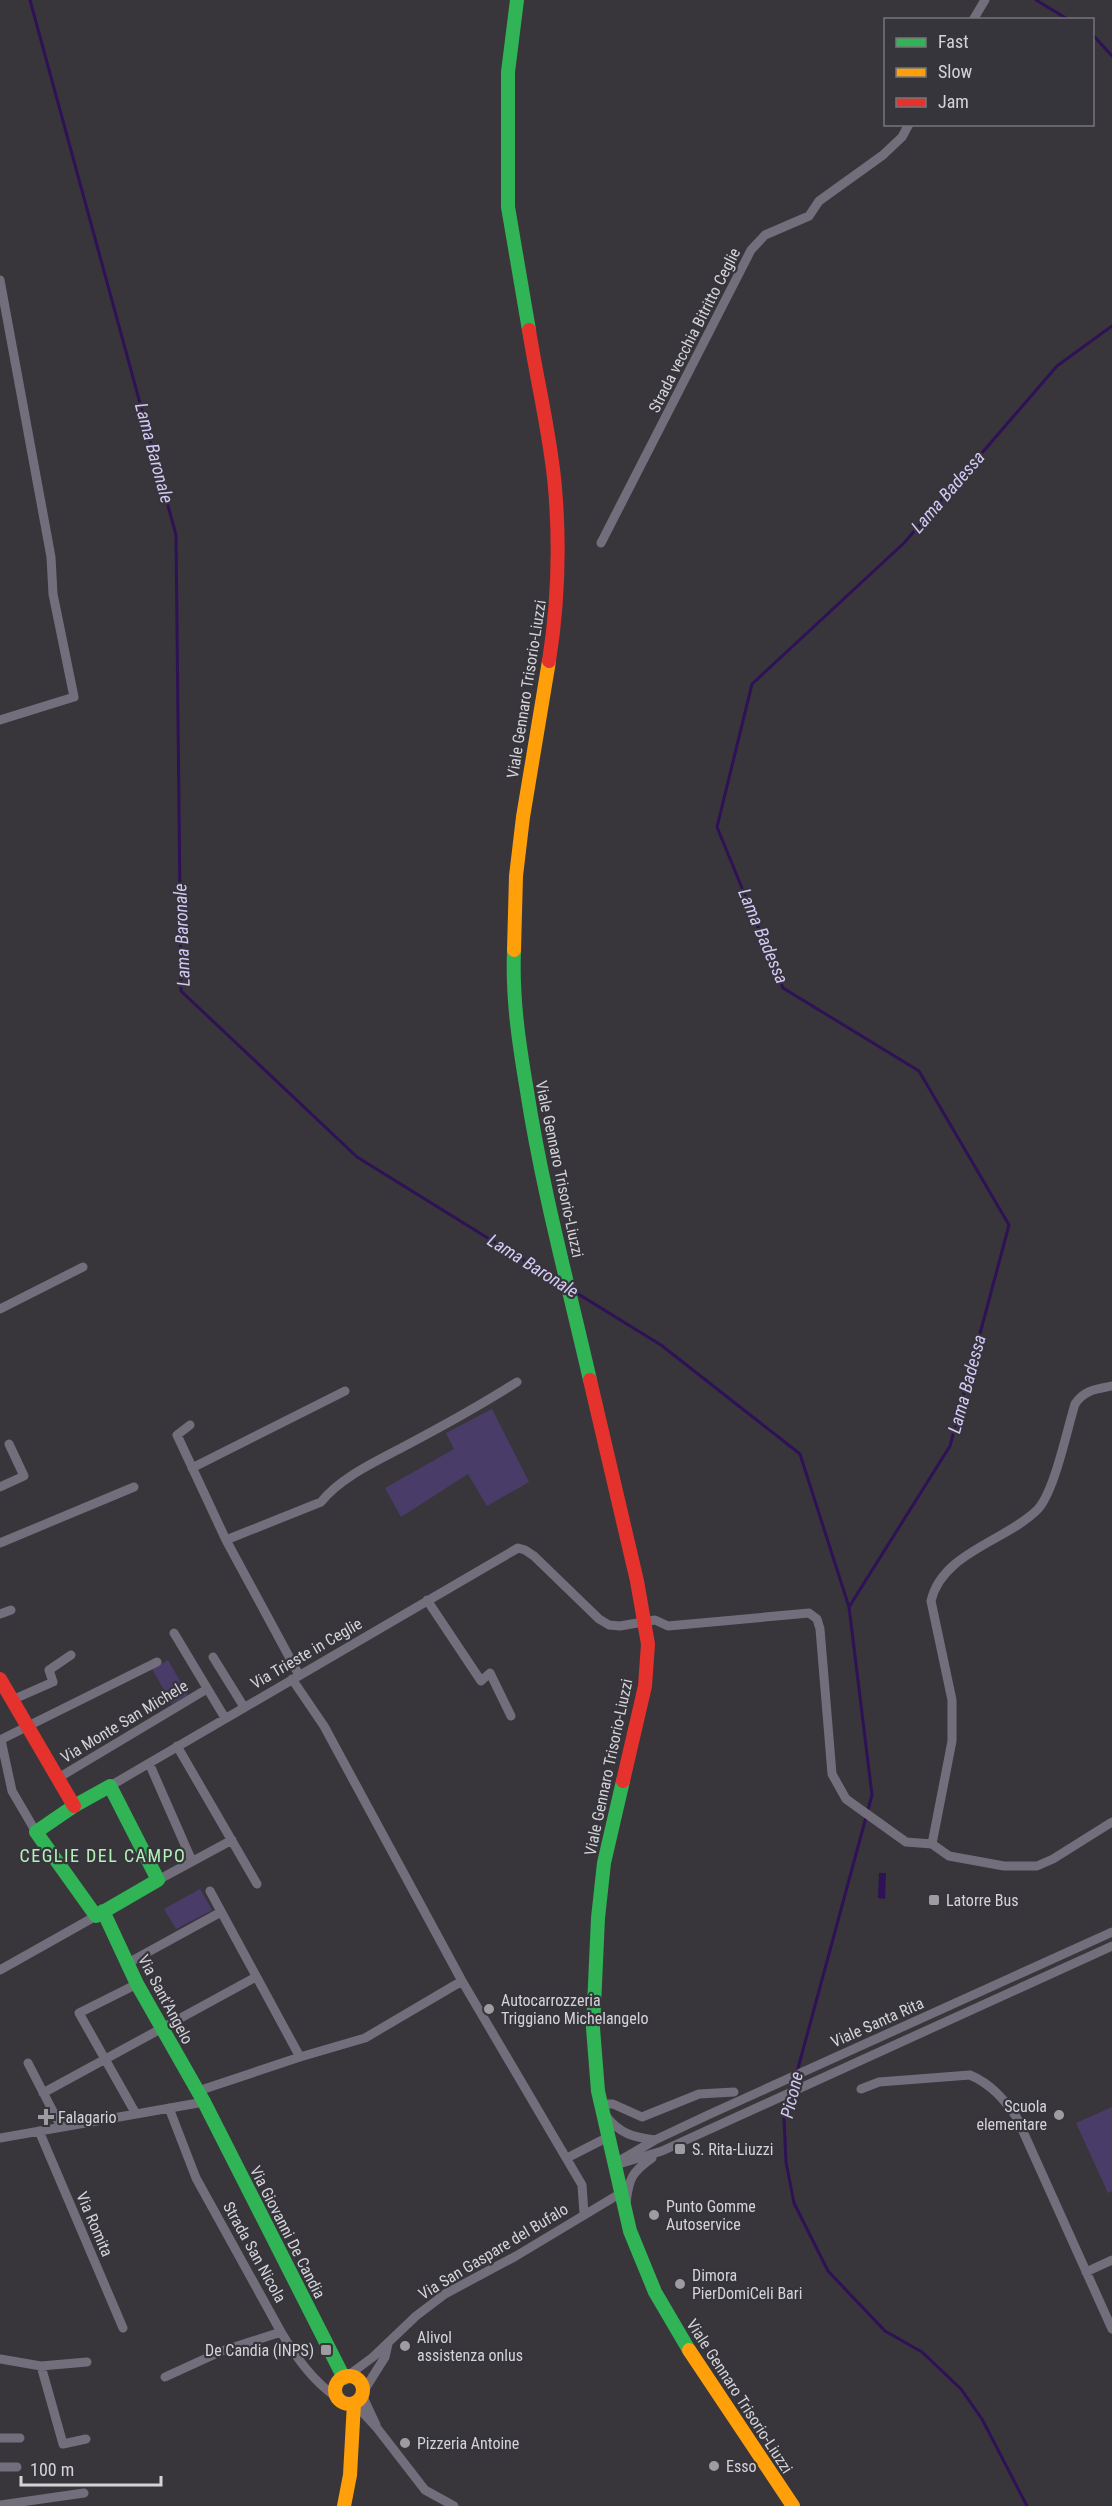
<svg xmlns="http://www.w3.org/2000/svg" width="1112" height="2506" font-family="'Roboto Condensed',sans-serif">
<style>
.green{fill:#493c69}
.water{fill:#2f1156}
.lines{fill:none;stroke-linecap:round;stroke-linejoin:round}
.stream{stroke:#2f1156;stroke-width:3}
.street{stroke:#736e7c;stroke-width:9}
.fast{stroke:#30b455;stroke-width:14}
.slow{stroke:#ff9f0a;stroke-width:14}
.jam{stroke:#e5322d;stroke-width:14}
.poi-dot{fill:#9d9da1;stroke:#37353c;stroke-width:2}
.labels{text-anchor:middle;stroke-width:4.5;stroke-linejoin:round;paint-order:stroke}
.street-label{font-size:16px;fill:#d4d4d8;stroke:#37353c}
.poi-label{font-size:16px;fill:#d4d4d8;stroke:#37353c;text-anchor:start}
.water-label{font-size:18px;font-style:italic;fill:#d4c9f5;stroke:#37353c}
.neighbourhood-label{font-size:18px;letter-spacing:1.5px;fill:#b4f1b8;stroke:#37353c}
</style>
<rect width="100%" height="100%" fill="#38363b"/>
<path class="green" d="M492,1409L529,1482L487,1506L468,1474L401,1517L385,1488L454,1449L446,1433Z
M168,1660L188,1695L172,1704L152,1669Z
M200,1889L212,1910L176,1929L164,1909Z
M1112,2107V2191L1108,2193L1076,2123Z"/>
<path class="water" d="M879,1873H886L885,1899L878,1898Z"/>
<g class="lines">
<path class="stream" d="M30,0L176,535L181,991L357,1157L562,1284
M1036,0L1069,20
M1092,34L1112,56
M575,1292L661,1345L800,1454L849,1607L872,1795L797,2072
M849,1607L950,1446L1009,1225L919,1071L783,988L717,827L752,684L904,543L1057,366L1112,326
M790,2096L784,2118L786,2162L794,2203L828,2271L885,2331L922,2352L961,2389L982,2419L1027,2506"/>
<path class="street" d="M973,20L985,0
M0,280L51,557L53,594L74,697L0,720
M601,543L751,250L765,235L809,216L819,201L883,155L902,137L909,124
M0,1309L83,1267
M190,1425L177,1435L226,1540L299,1675
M192,1468L345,1391
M0,1487L24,1476L9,1444
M226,1540L321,1502C341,1477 377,1461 405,1446C443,1426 481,1405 517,1382
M0,1543L134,1487
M427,1600L481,1681L490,1673L511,1716
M0,1614L11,1610
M174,1633L225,1718
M213,1657L244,1707
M292,1679L324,1726L462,1981L582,2185L584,2214
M12,1700L53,1682L49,1670L71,1655
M0,1740L157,1662
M1,1740L12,1791L36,1832
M177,1746L257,1884
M149,1763L192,1861
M58,1778L207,1689
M110,1786L518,1548L525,1550L534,1556L599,1619L609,1625L620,1626L655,1620L668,1626L809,1613L817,1619L820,1629L832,1774L846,1799L906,1842L932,1844L949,1856L1004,1866H1037L1053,1859L1112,1822
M932,1844L952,1741V1700L931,1601C942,1553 1005,1541 1036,1511C1054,1495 1067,1429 1075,1404C1084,1390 1097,1389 1112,1386
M158,1880L232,1840
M210,1891L300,2057
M128,1963L221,1912
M0,1970L96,1916
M28,2063L61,2127
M861,2089L879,2082L970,2075C991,2084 1004,2099 1017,2118L1112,2329
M198,2091L300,2057L365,2038L462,1981
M43,2093L256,1977
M601,2104H613L642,2117L699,2094L734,2092
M169,2108L196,2178L281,2332C296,2357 312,2380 336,2397
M136,2114L79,2013L137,1984
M606,2116C620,2134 633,2137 655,2140
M39,2131L123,2328
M0,2138L204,2102
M567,2158L608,2137
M622,2163L662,2151L1112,1946
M614,2164L655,2140L708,2115L1112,1932
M626,2203C629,2178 632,2172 652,2158
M1086,2272L1112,2260
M0,2359L41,2366L87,2362
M41,2366L63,2444L86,2439
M165,2377L222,2351L281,2332
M346,2377L373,2357L416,2316L445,2294L516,2256L621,2193
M363,2392L385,2357L388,2344
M362,2395L376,2425
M354,2403L377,2428L425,2490L454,2506
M0,2438H20
M0,2467H17
M0,2505L84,2493"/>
<path class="fast" d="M517,0L508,72V207L529,330
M514,950C512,998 519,1044 527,1091C542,1188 568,1284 590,1380
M623,1781L604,1863L598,1918L593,2028L598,2091L630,2231L655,2292L689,2350
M110,1786L158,1880L96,1916L36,1832L74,1806Z
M103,1911L137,1984L204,2102L344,2378"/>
<path class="slow" d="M514,950L516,876L523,817L549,661
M689,2350L793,2506
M335 2390a14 14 0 1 1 28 0a14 14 0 1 1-28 0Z
M344,2506L350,2475L354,2403"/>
<path class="jam" d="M529,330C537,381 551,438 555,488C560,546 558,604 549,661
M590,1380L637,1581L648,1644L645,1686L623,1781
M0,1679L74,1806"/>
</g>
<g class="poi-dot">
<rect x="928" y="1894" width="12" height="12" rx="3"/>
<circle cx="489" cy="2009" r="6"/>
<circle cx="1059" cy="2115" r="6"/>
<path d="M43 2108h6v6h6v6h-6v6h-6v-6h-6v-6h6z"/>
<rect x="674" y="2143" width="12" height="12" rx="3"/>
<circle cx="654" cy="2215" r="6"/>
<circle cx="680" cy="2284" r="6"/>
<circle cx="405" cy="2346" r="6"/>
<rect x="320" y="2344" width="12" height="12" rx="3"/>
<circle cx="405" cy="2443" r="6"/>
<circle cx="714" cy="2466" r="6"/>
</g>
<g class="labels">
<g class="street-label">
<text transform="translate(694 330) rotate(-63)" y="6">Strada vecchia Bitritto Ceglie</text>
<text transform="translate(526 689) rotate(-81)" y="6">Viale Gennaro Trisorio-Liuzzi</text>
<text transform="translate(560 1169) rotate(78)" y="6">Viale Gennaro Trisorio-Liuzzi</text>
<text transform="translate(306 1653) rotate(-30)" y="6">Via Trieste in Ceglie</text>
<text transform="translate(124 1721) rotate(-31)" y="6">Via Monte San Michele</text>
<text transform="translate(608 1767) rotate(-78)" y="6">Viale Gennaro Trisorio-Liuzzi</text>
<text transform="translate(166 1999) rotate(62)" y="6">Via Sant'Angelo</text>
<text transform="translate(877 2022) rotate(-24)" y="6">Viale Santa Rita</text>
<text transform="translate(95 2224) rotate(67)" y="6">Via Romita</text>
<text transform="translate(288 2232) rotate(63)" y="6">Via Giovanni De Candia</text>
<text transform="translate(493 2251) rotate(-31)" y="6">Via San Gaspare del Bufalo</text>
<text transform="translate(255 2252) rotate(61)" y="6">Strada San Nicola</text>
<text transform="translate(740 2396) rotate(57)" y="6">Viale Gennaro Trisorio-Liuzzi</text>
</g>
<g class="poi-label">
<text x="946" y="1906">Latorre Bus</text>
<text x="501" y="2006">Autocarrozzeria<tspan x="501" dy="18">Triggiano Michelangelo</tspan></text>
<text x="1047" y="2112" text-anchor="end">Scuola<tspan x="1047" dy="18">elementare</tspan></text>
<text x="58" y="2123">Falagario</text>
<text x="692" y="2155">S. Rita-Liuzzi</text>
<text x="666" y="2212">Punto Gomme<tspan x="666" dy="18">Autoservice</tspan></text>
<text x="692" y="2281">Dimora<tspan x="692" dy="18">PierDomiCeli Bari</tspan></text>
<text x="417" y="2343">Alivol<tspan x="417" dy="18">assistenza onlus</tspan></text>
<text x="314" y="2356" text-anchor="end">De Candia (INPS)</text>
<text x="417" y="2449">Pizzeria Antoine</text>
<text x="726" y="2472">Esso</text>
</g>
<g class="water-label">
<text transform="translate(154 453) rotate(75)" y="6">Lama Baronale</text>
<text transform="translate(948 492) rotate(-49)" y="6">Lama Badessa</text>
<text transform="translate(182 935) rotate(-92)" y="6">Lama Baronale</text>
<text transform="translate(763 936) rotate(67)" y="6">Lama Badessa</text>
<text transform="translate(533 1266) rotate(32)" y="6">Lama Baronale</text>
<text transform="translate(967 1384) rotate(-75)" y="6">Lama Badessa</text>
<text transform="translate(792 2095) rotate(-77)" y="6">Picone</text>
</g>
<g class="neighbourhood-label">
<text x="103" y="1862">CEGLIE DEL CAMPO</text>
</g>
</g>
<rect x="884" y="18" width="210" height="108" fill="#37353c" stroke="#76757a" stroke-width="1.5"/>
<rect x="896" y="38" width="30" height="9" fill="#30b455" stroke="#76757a" stroke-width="1.5"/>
<text x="938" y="48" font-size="18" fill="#d4d4d8">Fast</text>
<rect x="896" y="68" width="30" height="9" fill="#ff9f0a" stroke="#76757a" stroke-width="1.5"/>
<text x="938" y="78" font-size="18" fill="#d4d4d8">Slow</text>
<rect x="896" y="98" width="30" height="9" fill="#e5322d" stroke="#76757a" stroke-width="1.5"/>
<text x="938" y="108" font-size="18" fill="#d4d4d8">Jam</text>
<path d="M21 2476v9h140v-9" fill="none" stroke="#d4d4d8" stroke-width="3"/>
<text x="30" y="2476" font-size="18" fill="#d4d4d8" stroke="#37353c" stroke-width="4.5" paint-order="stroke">100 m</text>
</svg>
